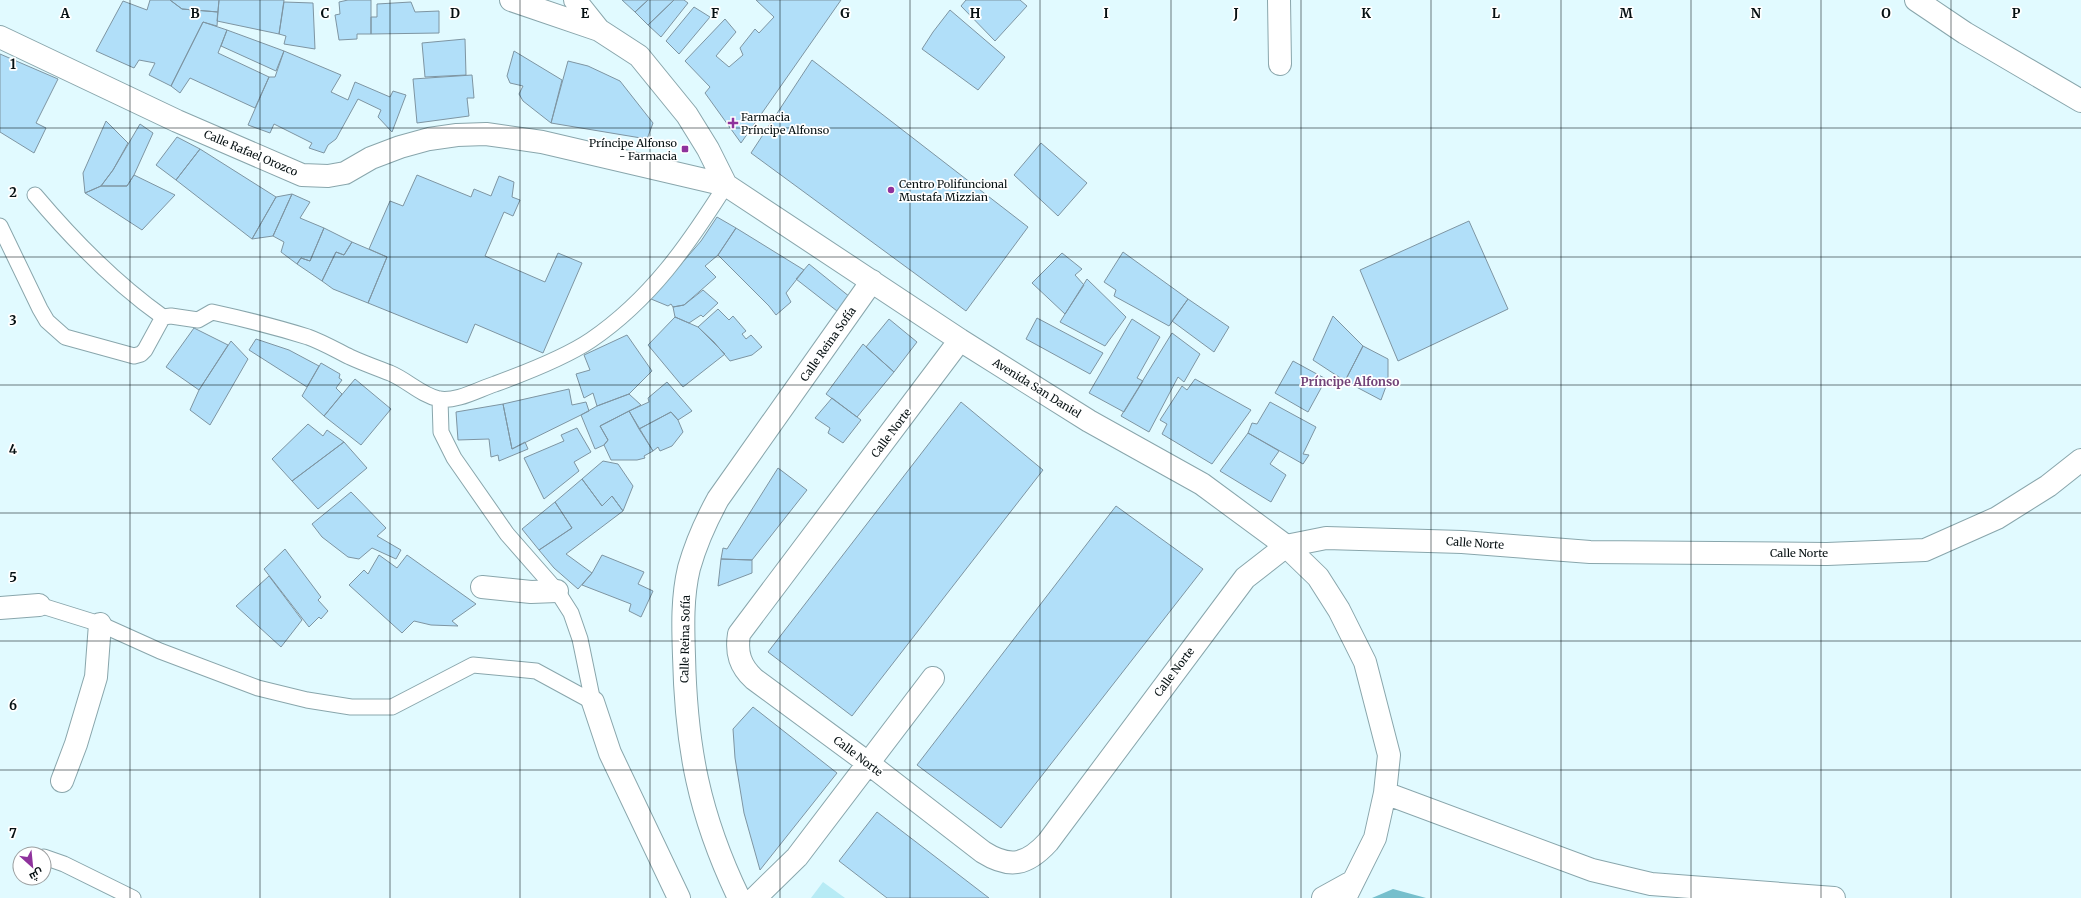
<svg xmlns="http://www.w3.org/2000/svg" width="2081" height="898" font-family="Merriweather,Cairo,serif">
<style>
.green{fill:#b7ebf5}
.forest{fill:#76bfcc}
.building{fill:#b1dff9;stroke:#7e95a2}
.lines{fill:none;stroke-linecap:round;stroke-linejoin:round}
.lane-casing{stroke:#89a6ac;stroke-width:17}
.street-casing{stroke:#89a6ac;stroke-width:24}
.secondary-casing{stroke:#89a6ac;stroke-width:24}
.lane{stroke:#fff;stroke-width:15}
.street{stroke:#fff;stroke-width:22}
.secondary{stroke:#fff;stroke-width:22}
.grid{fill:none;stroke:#061012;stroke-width:1;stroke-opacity:0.55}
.poi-dot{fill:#8f329c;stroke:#fff;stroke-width:1.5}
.labels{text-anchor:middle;stroke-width:3.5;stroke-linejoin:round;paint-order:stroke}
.poi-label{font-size:11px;fill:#061012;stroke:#fff;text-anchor:start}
.street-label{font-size:11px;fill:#061012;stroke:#fff}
.neighbourhood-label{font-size:12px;font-weight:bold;fill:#724378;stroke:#fff}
.grid-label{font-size:13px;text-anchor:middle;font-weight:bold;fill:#061012;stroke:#fff;stroke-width:3.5;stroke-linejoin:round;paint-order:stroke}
</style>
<rect width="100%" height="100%" fill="#e1faff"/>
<path class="green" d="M823,882L845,898H811Z"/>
<path class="forest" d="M1393,889L1426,898H1372Z"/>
<path class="building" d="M150,0H170L182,9L218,12L217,26L203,22L171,86L149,75L155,63L139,60L134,68L96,51L123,1L147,10Z
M170,0H219L218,12L182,9Z
M219,0H284L279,34L217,21Z
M348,0H371V34H357V39L339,40L335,15L340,14L339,2Z
M622,0H648L635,12Z
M648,0H674L648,25L635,12Z
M674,0H684L688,3L661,37L648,25Z
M756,0H841L741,143L705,93L710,87L685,61L725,19L736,32L716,56L729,67L743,55L740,48L755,29L759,33L774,17Z
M966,0H1020L1027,6L995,41L961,6Z
M284,2L313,3L315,49L284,44L286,36L279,34Z
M411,2L415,12L439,11V33L371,34V17H377V4Z
M694,7L710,17L679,54L666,41Z
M950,10L1005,57L978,90L922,49L933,32Z
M203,22L227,30L218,53L269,77L255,108L190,78L180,93L171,86Z
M227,30L284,51L276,71L221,46Z
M465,39L466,75L425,77L422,43Z
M284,51L341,75L331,92L348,100L355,82L390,97L393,91L406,95L392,132L378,117L381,110L358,99L336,139L328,145L324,153L309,148L312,143L274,124L270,133L248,125L269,77H275Z
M514,51L562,80L551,123L523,101L519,94L523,86L510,83L507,76Z
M0,54L58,79L36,123L46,128L34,153L0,132Z
M812,60L1028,227L966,311L751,153Z
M568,61L588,66L620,81L653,123L647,139L551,123Z
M472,75L474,98H467L469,116L417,123L413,79Z
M106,121L128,143L113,170L101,186L85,193L83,173Z
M140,124L153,133L134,175L127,186H101L113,170Z
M177,137L200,149L176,180L156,165Z
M1041,143L1087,183L1058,216L1014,175Z
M200,149L276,197L252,239L176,180Z
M134,175L175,195L142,230L85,193L101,186H127Z
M417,175L471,197L474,189L491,196L499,176L514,182L512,197L520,200L513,216L504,212L485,256L545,282L558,253L582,263L543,353L475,324L467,343L368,303L387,257L369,249L390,201L403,206Z
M292,194L273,236L252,239L276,197Z
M292,194L310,202L300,218L324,228L310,261L301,258L297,264L281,252L284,242L273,236Z
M717,217L736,228L718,255L705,266L716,277L684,305L673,307L671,304L668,306L651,299L701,241Z
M1469,221L1508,309L1398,361L1360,270Z
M324,228L352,242L344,255L336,252L322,281L297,264L301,258L310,261Z
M736,228L804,270L786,293L791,302L776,315L769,306L718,255Z
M352,242L387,257L368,303L333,289L322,281L336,252L344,255Z
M1123,252L1188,299L1169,326L1114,296L1116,290L1104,282Z
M1062,253L1082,269L1075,275L1084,285L1065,314L1032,283Z
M809,264L850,297L837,311L796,279Z
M1087,279L1126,317L1105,346L1060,322Z
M703,290L718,303L703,317L701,315L689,323L675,317L673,307L684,305Z
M1188,299L1229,327L1214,352L1172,321Z
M718,309L729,320L733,316L746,331L742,334L746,339L751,335L762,347L752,355L730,361L714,342L698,327Z
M1333,316L1363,346L1345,381L1313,360Z
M675,317L698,327L725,354L683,387L648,345Z
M1037,318L1103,353L1090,374L1026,339Z
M889,319L917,342L894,372L866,347Z
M1132,319L1160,337L1137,378L1143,381L1124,412L1089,393Z
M194,328L228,345L199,390L166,367Z
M1172,333L1200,354L1184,382L1178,377L1149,432L1121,416Z
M627,335L652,371L629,394L597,406L593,393L584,398L576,374L590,370L584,355Z
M256,339L289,350L319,366L307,387L249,350Z
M231,341L248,359L210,425L190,410L199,390Z
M863,344L894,372L857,417L826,394Z
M1363,346L1388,359V381L1381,400L1345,381Z
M1293,361L1326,379L1308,412L1275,393Z
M321,363L340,374L339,378L342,380L336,388L342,394L324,416L302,396Z
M355,379L391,409L361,445L324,416Z
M1195,379L1251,410L1212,464L1162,434L1167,424L1160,420L1182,386L1187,390Z
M667,382L692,411L678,420L671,412L639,429L629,411L649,402L648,398Z
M569,389L572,405L586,402L589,411L512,449L503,404Z
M629,394L641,405L600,426L608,440L604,445L595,449L581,415L597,406Z
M832,398L861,420L843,443L828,433L830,428L815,418Z
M961,402L1043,470L852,716L768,652Z
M1270,402L1316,427L1303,454L1309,455L1303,464L1248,433L1252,423L1257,424Z
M503,404L512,449L525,442L528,449L499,461L498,455L491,457L489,439L458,440L456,412Z
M629,411L653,451L644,456L645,458L637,460H611L604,445L608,440L600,426Z
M671,412L678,420L683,432L672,446L660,451L658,447L653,451L639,429Z
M308,424L323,436L327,430L344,442L292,481L272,459Z
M577,428L591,452L574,462L579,471L544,499L524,458L564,441L561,435Z
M1248,433L1279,451L1270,464L1286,475L1271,502L1220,471Z
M344,442L367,468L318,509L292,481Z
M603,461L618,464L633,486L623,511L612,496L602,506L582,479Z
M778,468L807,490L752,560L721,559L723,548L727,549Z
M582,479L602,506L612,496L623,511L566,554L592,573L578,589L554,568L539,550L572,528L555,502Z
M351,492L386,528L377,536L401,550L396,559L372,548L359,559L348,557L322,537L312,524Z
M555,502L572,528L539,550L522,529Z
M1116,506L1203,569L1001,828L917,765Z
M285,549L321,597L318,600L328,611L321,619L319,617L309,627L264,569Z
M379,555L397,568L407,555L476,604L452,621L458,626L431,625L414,621L402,633L349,585L364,570L368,574Z
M602,555L644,572L638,584L653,591L641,617L629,611L631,604L582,585L592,573Z
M721,559L752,560V573L718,586Z
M269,576L302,620L281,647L236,606Z
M753,707L837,773L760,870L744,813L735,758L733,729Z
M877,812L989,898H887L839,861Z"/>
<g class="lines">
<g class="lane-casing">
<path id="lane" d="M35,195C73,240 115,283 163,317
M0,226L40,309L47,321L65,337L134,356L141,354L145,350L163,317L171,316L198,320L212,312C244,319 276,327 308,337C322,342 336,350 350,357C363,363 377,368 390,373C407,380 421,395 439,399C457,402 479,389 495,384C525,373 566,357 591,340C651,299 688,245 726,185
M440,399L441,432L454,458L507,534L557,591L571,613L580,639L593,702
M39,605L100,624L160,651L258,688L307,700L351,707H392L473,665L536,671L593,702
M44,857L64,864L133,898"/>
</g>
<g class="street-casing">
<path id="street" d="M511,0L599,30L639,56L687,115L708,149L726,185L960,340L1089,421L1202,484L1286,546L1318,577L1339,610L1365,662L1389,755L1385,793L1375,838L1345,898
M575,0L599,30
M1279,0L1280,64
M0,37L177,121L302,175L328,176L345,173L371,158L400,147L429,139L457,135L486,134L542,142L726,185
M960,340L739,634C736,653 740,666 754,679L868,763L983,852C1010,869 1027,865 1048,842L1245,578L1286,546L1326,538L1462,542L1590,552L1827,554L1925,550L1997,518L2048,486L2081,460
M482,587L531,592L557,591
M0,608L39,605
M593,702L610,753L679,898
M62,781L76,744L96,677L100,624
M1385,793L1592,870L1651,884L1834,898
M739,898C699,815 686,747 684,656C683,627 682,597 689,568C696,543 706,521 718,499L872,281
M755,898L797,857L933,678
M1323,898L1352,882"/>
</g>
<g class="secondary-casing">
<path id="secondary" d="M1916,0L1965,33L2081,101"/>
</g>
<use href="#lane" class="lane"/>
<use href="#street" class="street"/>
<use href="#secondary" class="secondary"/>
</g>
<path class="grid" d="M130,0V898M260,0V898M390,0V898M520,0V898M650,0V898M780,0V898M910,0V898M1040,0V898M1171,0V898M1301,0V898M1431,0V898M1561,0V898M1691,0V898M1821,0V898M1951,0V898M0,128H2081M0,257H2081M0,385H2081M0,513H2081M0,641H2081M0,770H2081"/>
<g class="poi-dot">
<path d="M731 117h4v4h4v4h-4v4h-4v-4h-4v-4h4z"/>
<rect x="681" y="145" width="8" height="8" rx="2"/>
<circle cx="891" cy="190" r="4"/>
</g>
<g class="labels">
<g class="poi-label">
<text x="741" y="121">Farmacia<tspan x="741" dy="13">Príncipe Alfonso</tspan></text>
<text x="677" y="147" text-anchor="end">Príncipe Alfonso<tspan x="677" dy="13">- Farmacia</tspan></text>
<text x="899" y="188">Centro Polifuncional<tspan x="899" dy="13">Mustafa Mizzian</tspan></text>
</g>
<g class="street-label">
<text transform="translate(251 153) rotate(23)" y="4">Calle Rafael Orozco</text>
<text transform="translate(828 344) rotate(-55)" y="4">Calle Reina Sofía</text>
<text transform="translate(1037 388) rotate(32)" y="4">Avenida San Daniel</text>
<text transform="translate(891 433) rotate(-53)" y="4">Calle Norte</text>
<text transform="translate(1475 543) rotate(4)" y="4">Calle Norte</text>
<text x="1799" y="557">Calle Norte</text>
<text transform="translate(685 639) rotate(-89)" y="4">Calle Reina Sofía</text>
<text transform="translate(1174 672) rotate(-53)" y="4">Calle Norte</text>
<text transform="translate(858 756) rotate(37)" y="4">Calle Norte</text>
</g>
<g class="neighbourhood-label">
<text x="1350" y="386">Príncipe Alfonso</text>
</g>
</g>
<g class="grid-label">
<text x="65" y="18">A</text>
<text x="195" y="18">B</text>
<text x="325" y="18">C</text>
<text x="455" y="18">D</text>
<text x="585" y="18">E</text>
<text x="715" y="18">F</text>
<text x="845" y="18">G</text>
<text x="975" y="18">H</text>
<text x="1106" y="18">I</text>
<text x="1236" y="18">J</text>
<text x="1366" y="18">K</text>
<text x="1496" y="18">L</text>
<text x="1626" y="18">M</text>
<text x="1756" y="18">N</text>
<text x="1886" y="18">O</text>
<text x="2016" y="18">P</text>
<text x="13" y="69">1</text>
<text x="13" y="197">2</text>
<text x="13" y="325">3</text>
<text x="13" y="454">4</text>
<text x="13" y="582">5</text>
<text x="13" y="710">6</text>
<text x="13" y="838">7</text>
</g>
<g transform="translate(32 866) rotate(153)"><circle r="19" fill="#ffffff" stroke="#9b9fa0"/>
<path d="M0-3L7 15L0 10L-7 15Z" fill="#8f329c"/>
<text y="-6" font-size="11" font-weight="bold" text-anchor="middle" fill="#061012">ش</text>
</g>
</svg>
